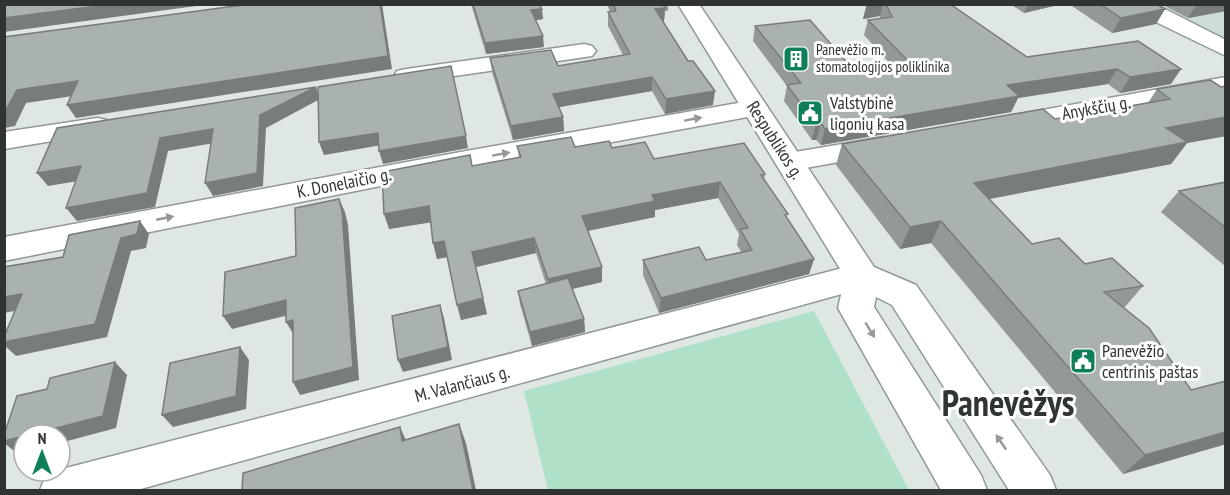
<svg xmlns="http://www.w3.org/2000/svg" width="1230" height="495" font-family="'PT Sans Narrow',sans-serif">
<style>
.built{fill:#cdddd5}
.green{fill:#aee1c8}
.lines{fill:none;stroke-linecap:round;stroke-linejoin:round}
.minor-casing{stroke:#919995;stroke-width:3}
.secondary-casing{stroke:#919995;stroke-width:3}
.minor{fill:#fff;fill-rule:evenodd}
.secondary{fill:#fff;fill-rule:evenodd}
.wall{fill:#929996}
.shaded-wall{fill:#777d7a}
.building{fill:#aab2ae;stroke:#777d7a;stroke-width:1.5}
.oneway{fill:#979998}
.labels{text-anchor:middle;stroke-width:6;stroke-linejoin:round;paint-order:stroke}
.far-poi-label{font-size:15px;fill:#2f3331;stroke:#fff;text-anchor:start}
.poi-label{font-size:18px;fill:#2f3331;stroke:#fff;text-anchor:start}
.street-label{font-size:18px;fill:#2f3331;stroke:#fff}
.near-town-label{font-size:36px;font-weight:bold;fill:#2f3532;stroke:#fff}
</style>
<rect width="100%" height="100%" fill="#dfe7e3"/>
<path class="built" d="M1150,5H1225V43Z"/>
<path class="green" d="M814,311L909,490H548L524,391Z"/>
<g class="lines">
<g class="minor-casing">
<path id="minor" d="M1127,4H1155L1226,40V56L1129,9Z
M584,44L592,46L596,51L592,56L406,83L397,81L394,76L397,71L406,69Z
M1226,77V93L1009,132L999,130L995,124L999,118L1009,116Z
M755,100L764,102L768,108L764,114L466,169L4,261V237L466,151Z
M97,118L107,120L111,126L107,132L4,149V132Z
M884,137L894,140L898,146L894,152L789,171L779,168L775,162L779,156L789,153Z
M862,263L874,267L879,276L874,285L137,490H40L46,475L62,469Z"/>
</g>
<g class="secondary-casing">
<path id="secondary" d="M678,4H699L874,267L916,285L1050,475L1056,490H1009L892,305L876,297L874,307L981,475L987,490H941L838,308L845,277Z"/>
</g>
<use href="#minor" class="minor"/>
<use href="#secondary" class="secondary"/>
</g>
<path class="wall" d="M471,4H539L543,19L536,20L544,47L486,54Z
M607,4H668V11H665L664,21H662L713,105L665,114L652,91L559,107L563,117L564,131L513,140L492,72L490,58L558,66L623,55L608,26V12H610Z
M867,4H950L1027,57L1138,41L1171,84L1120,93L1108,84L1018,98L1011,112L821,145L816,140H812L784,101L787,86L753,41L755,26L856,73L894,68L864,35L868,20L881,19L880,16L863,19Z
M1010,4H1062L1024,13Z
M1069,4H1155L1165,9L1156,24L1112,33Z
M1161,4H1226V11L1188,18Z
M1226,86V136L1187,143L1171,164L989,199L1032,244L1143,286L1124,308L1191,390L1226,381V444L1123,474L931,243L900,249L836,165L842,144L1055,119L1148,103L1157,89Z
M517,146L612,148L654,159L765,174L764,179L787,218L814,259L809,274L659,313L643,275V260H706L742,253L737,245L739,234L718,198L655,210V217L587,231L602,282L572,289L584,319L585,332L532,346L520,304L518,291L546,284L536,253L476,267L487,314L461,320L447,257L437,259L430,222L389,229L472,166L519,157Z
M1226,181V267L1161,212L1179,191L1224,182Z"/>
<path class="shaded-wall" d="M113,4H211L4,32V18Z
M380,4H382L392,69L76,118L67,105Z
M867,4H883L880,16L863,19Z
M1028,4H1062L1024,13Z
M1197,4H1226V11L1188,18Z
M665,8L664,21L654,22L655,9Z
M542,9L543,19L532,21L531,10Z
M1165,9L1156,24L1112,33L1121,18Z
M543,36L544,47L486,54L485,43Z
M1117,69L1108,84L1018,98L1011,112L821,145L825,129L1007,85Z
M1181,69L1171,84L1120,93L1130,77Z
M652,77V91L554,108L553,94Z
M78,81L86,94L26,103L15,126L4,128V113L17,90Z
M316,87L320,99L266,128L263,186L213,196L205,183L260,115Z
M715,91L713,105L665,114L666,99Z
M563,117L564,131L513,140L511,126Z
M1226,117V136L1187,143L1171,164L963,204L974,183L1166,128Z
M821,123L816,140H812L816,124Z
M213,129L220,142L168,151L155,207L77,221L66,208L160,138Z
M378,133L382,145L324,155L319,142Z
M466,136L468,148L383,164L379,151Z
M81,166L90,179L48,186L37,173Z
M720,182L718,198L655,210V217L582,232V216L652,195Z
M339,199L345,212L348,225L359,380L300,395L293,382Z
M429,206L433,222L389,229L384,214Z
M140,221L149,234L146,248L131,251L107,337L16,356L4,345V342Z
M941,221L931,243L900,249L910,227Z
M534,238L536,253L476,267L472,252Z
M444,241L448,257L437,259L433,243Z
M814,259L809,274L659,313L661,298Z
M602,267V282L550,294L548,279Z
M22,294L35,307L4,313V297Z
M483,298L487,314L461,320L457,305Z
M286,300L293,314L232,329L223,316Z
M440,305L444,318L452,360L403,372L398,360Z
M584,319L585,332L532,346L530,332Z
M293,320L294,335L286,322Z
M240,347L249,360L246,409L173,427L162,415Z
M115,362L127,375L116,428L60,443V435H29Z
M459,424L466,443L476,490H473Z
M400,427L409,447L402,441Z
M1226,432V444L1123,474L1145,455Z
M24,436V452L18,454L4,443V441Z"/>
<path class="building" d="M4,4H113L4,18Z
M250,4H380L388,56L67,105L78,81L17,90L4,113V37Z
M473,4H539L542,9L531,10L543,36L485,43Z
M613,4H663L665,8L655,9L688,61H693L715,91L666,99L652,77L553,94L563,117L511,126L490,58L551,50L558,66L630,54L608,12L616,11Z
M886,4H950L1027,57L1138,41L1181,69L1130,77L1117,69L1007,85L1019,96L825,129L821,123L816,124L787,85L801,83L755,26L810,20L856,73L912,65L868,20L892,17Z
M1100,4H1155L1165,9L1121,18Z
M451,66L466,136L379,151L378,133L319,142L318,87Z
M1210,80L1221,87L1226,86V117L1166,128L1187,142L974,183L1032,244L1059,238L1085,264L1112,258L1143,286L1104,292L1149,328L1191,390L1226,381V432L1145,455L941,221L910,227L842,144L1043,109L1055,119L1170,99L1157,89Z
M316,87L260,115L257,173L205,183L213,129L160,138L147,193L66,208L81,166L37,173L57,128Z
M571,137L575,147L609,141L612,148L645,142L654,159L744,143L765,174L761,175L788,214L785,215L814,259L661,298L643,260L699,247L706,260L752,250L740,229L748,228L720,182L652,195L655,201L582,216L602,267L548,279L534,238L472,252L483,298L457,305L444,241L433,243L429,206L384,214L382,172L470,155L472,166L521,157L517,146Z
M1226,182V228L1179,191Z
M339,199L342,211L353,367L293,382V320L286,322V300L223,316L225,272L296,256L295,208Z
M140,221L137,234L121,238L95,324L4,342V337L22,294L4,297V267L63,257L69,235Z
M568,278L584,319L530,332L518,291Z
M440,305L448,347L398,360L392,316Z
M240,347L236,396L162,415L170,363Z
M115,362L103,416L29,435H24V436L4,441V435L17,396L47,389L50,378Z
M459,424L473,490H242L243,473L400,427L402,441Z"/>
<defs><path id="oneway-solid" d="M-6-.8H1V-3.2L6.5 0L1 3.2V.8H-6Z" transform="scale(1.5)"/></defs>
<g class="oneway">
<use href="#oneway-solid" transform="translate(693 119) rotate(-10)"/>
<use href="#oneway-solid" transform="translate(501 154) rotate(-10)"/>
<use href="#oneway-solid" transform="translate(165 218) rotate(-11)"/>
<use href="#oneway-solid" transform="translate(870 330) rotate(59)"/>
<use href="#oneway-solid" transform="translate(1001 442) rotate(-124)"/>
</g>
<defs>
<g id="building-square" transform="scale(1.35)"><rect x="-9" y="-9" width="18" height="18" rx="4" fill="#0f7e5a" stroke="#fff"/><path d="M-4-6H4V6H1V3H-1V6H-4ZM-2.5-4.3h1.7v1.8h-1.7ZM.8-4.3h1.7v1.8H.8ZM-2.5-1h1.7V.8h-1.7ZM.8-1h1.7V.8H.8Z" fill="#fff"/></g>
<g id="civic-square" transform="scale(1.35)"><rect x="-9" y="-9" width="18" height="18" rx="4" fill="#0f7e5a" stroke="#fff"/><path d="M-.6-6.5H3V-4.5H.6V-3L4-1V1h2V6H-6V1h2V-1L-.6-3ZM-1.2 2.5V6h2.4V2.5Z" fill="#fff"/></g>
</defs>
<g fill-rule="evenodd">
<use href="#building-square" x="796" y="59"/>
<use href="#civic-square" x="810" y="113"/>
<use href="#civic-square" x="1083" y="361"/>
</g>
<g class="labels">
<g class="far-poi-label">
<text x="816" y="55">Panevėžio m.<tspan x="816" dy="17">stomatologijos poliklinika</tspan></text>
</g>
<g class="poi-label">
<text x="830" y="109">Valstybinė<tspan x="830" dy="21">ligonių kasa</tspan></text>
<text x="1102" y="357">Panevėžio<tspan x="1102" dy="21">centrinis paštas</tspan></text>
</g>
<g class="street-label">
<text transform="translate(1096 108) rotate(-10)" y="6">Anykščių g.</text>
<text transform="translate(775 140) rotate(57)" y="6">Respublikos g.</text>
<text transform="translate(344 183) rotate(-11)" y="6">K. Donelaičio g.</text>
<text transform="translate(462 384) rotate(-15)" y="6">M. Valančiaus g.</text>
</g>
<g class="near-town-label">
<text x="1008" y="416">Panevėžys</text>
</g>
</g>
<rect width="1230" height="495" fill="none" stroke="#2f3331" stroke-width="12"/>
<g transform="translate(42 453)"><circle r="28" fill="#ffffff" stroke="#acadad" stroke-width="1.5"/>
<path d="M0-4.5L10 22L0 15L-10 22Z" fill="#0f7e5a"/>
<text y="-9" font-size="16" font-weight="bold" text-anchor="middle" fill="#2f3331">N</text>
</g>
</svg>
